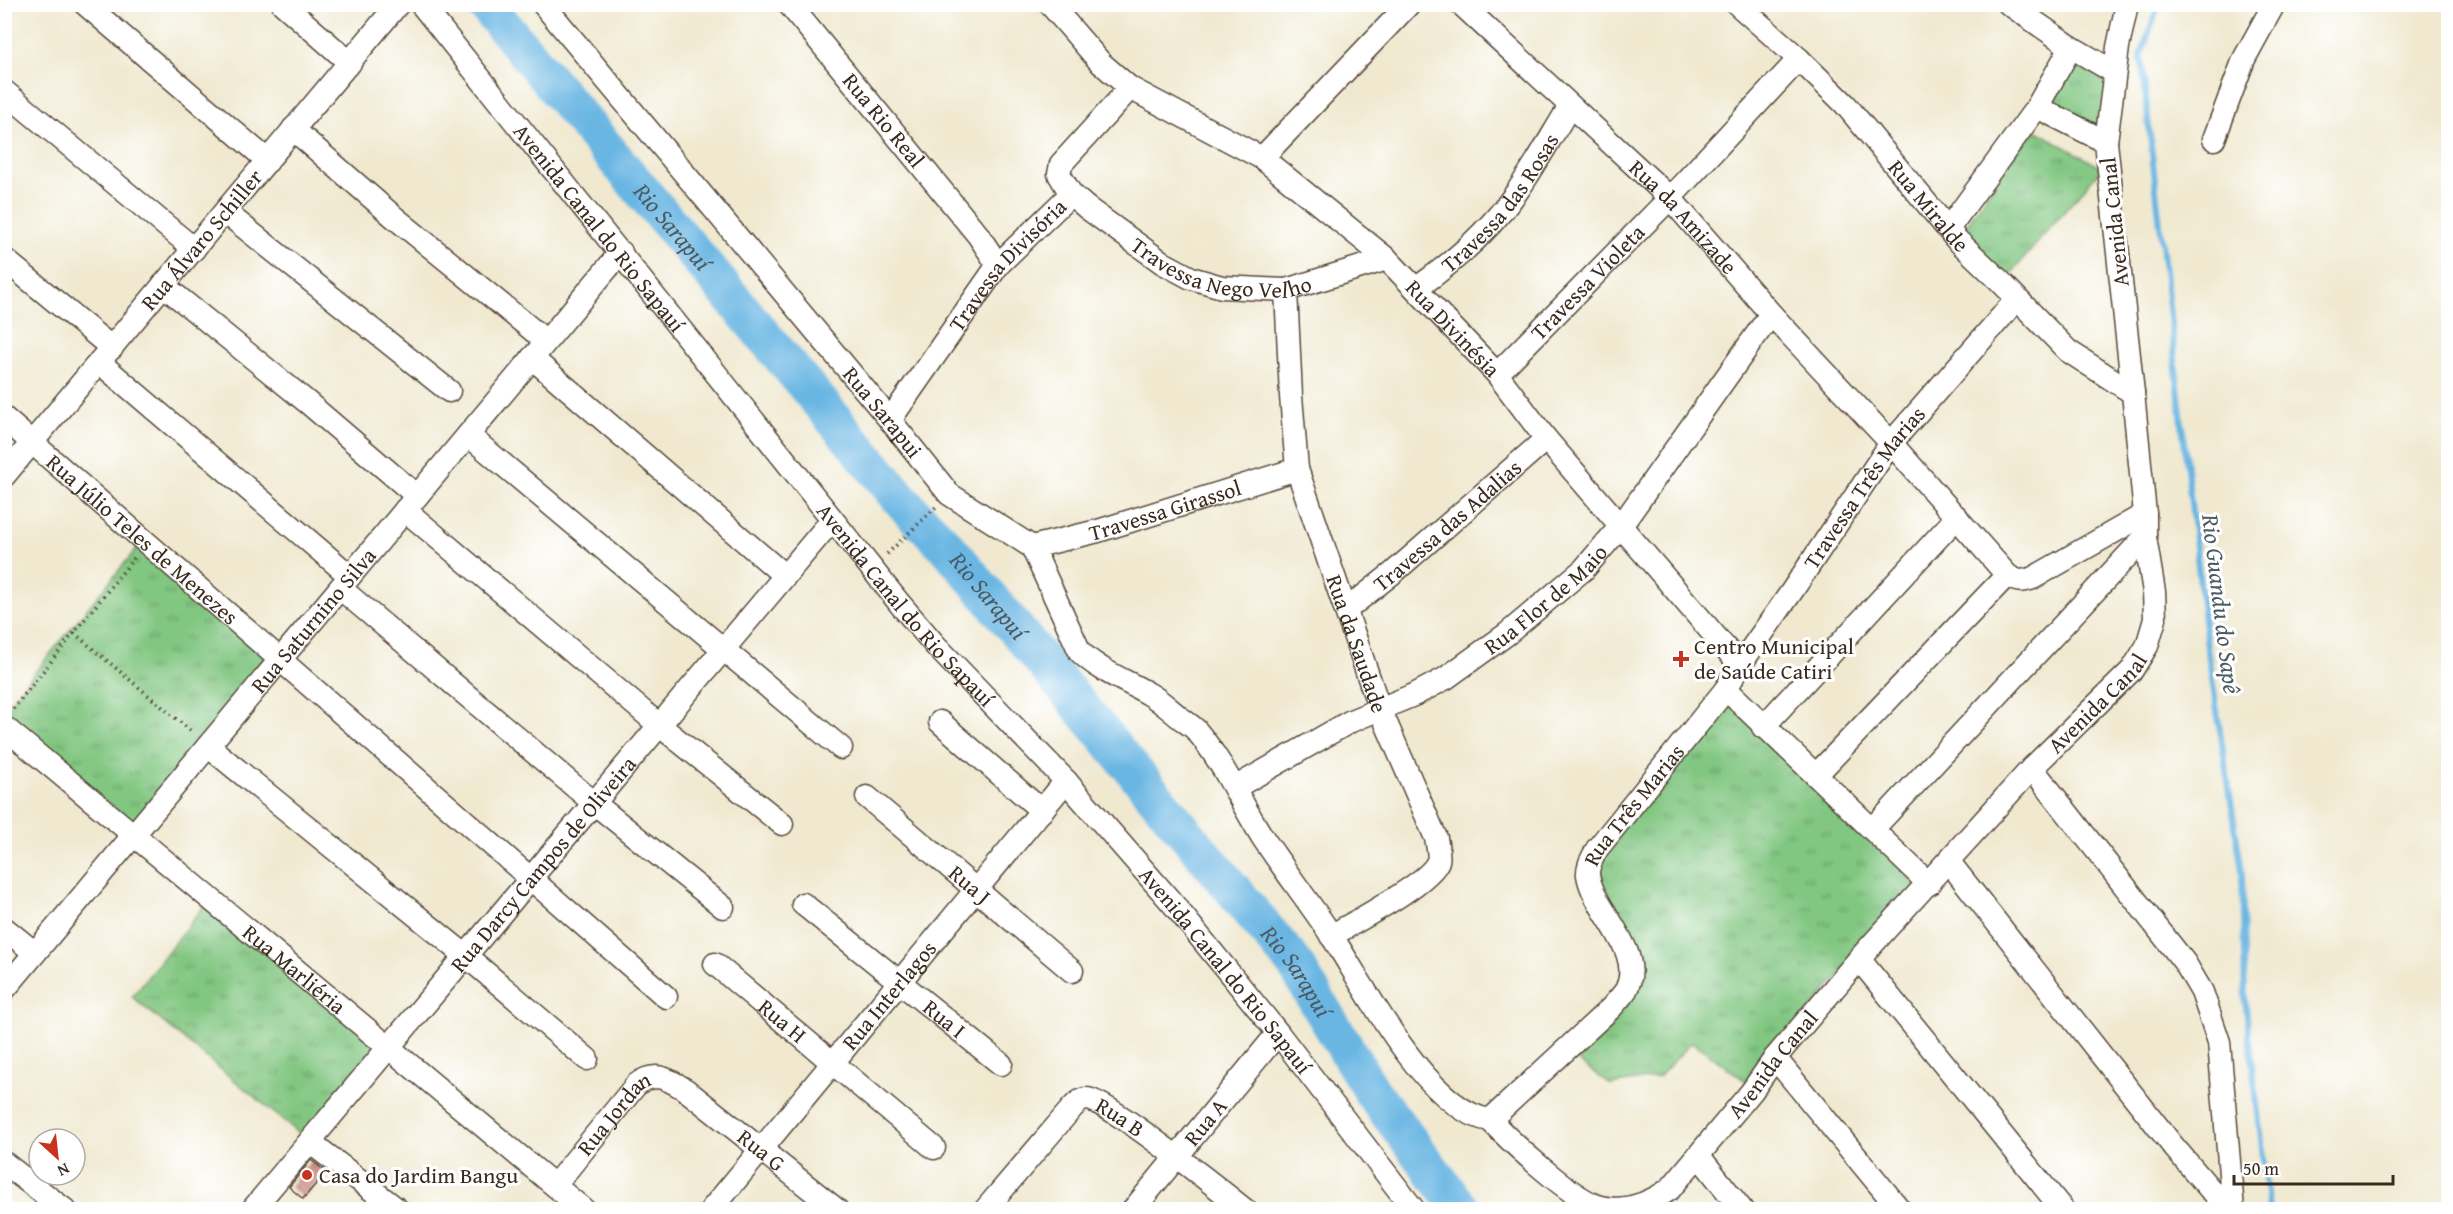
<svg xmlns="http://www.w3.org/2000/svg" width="2453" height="1214" font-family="'Gentium Book Plus',serif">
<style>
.park{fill:url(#park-tufts);stroke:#5e7850;stroke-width:1.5}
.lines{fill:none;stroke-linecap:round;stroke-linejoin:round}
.stream{stroke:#69b6e3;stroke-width:6}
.river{stroke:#69b6e3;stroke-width:38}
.building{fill:url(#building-back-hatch)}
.minor-casing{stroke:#564739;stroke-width:25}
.path{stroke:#564739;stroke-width:4;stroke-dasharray:1.5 4.5;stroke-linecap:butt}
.minor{stroke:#fff;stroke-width:22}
.poi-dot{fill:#c8321e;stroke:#fff;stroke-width:2}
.labels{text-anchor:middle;stroke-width:6;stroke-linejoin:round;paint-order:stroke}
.street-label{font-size:22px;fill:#3b2a1e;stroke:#fff}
.poi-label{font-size:22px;fill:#3b2a1e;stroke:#fff;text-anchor:start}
.water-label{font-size:24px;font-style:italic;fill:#4b5b63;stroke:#fff}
</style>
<defs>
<pattern id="park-tufts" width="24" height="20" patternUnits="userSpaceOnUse" patternTransform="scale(1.5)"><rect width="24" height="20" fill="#81c681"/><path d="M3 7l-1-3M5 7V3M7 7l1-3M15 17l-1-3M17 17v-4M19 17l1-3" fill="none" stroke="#6ba169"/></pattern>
<pattern id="building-back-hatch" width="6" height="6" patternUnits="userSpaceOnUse" patternTransform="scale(1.5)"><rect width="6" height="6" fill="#d2948b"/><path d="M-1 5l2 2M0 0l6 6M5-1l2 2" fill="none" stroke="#ac7971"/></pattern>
</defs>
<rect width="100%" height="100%" fill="#fff"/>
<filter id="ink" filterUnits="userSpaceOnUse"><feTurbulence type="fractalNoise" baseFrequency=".0167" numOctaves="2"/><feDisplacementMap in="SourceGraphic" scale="12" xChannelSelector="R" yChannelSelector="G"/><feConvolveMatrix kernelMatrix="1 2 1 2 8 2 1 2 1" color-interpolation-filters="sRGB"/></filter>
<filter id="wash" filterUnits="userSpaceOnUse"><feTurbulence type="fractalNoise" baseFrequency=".008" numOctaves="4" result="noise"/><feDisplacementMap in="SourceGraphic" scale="24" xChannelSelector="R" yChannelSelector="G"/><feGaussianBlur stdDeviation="1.35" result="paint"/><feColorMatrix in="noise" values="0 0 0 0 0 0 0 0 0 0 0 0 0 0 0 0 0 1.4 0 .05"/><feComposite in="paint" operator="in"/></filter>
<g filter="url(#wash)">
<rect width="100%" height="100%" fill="#f0e9d0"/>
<path class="park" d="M2070,54L2111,87L2098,133L2050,101Z
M2032,128L2102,168L2008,277L1959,236Z
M142,542L280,663L140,837L5,727V709Z
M1724,697L1921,883L1747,1082L1692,1042L1659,1077L1611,1085L1570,1055L1634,981L1596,883L1599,850Z
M210,898L389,1047L310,1142L132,997Z"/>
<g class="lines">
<path class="stream" d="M2159,4L2141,55L2207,647L2242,871L2245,999L2269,1210"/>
<path class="river" id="s1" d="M485,4L910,510L949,549L1294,963L1372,1092L1462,1210"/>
</g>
<g id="blocks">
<path class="building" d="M311,1160L326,1172L303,1199L289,1187Z"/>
</g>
</g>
<g filter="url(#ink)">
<use href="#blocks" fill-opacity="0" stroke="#564739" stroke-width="1.5"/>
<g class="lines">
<g class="minor-casing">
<g id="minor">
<path d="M85,4L268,161"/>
<path d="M283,4L350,63"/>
<path id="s2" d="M421,4L900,604L936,646L1066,781L1174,905L1278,1033L1414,1210"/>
<path id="s3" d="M543,4L890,420L949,494L1032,547L1080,652C1101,672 1125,680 1149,694C1160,700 1169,709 1178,716C1184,721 1191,725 1196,730C1224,763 1240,802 1263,838C1285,871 1309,902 1331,935C1364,985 1427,1111 1490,1120C1511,1142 1572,1199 1600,1207C1625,1213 1650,1203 1670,1189L1752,1091L1775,1058L1859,959L2032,768L2132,670L2147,646L2155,619L2154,592L2145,537V514L2133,393L2106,142L2118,47L2127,4"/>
<path id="s4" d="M789,4L978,235L998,265"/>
<path id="s5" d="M1050,4L1101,63L1130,88L1262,158L1387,259L1497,374L1546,439L1740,665"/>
<path id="s6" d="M1461,4L1670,198L1771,314L1891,443L2007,575C2017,582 2022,582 2033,578L2145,514"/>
<path id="s7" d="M1737,4L1799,59L1845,104L1956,239L2000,281L2068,351L2133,393"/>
<path d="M2009,4L2071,47L2114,72"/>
<path d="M4,91L194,249"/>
<path d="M2037,107L2106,142"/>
<path d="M293,129L394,217L546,341"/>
<path d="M2214,139L2244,59L2274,4"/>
<path d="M1262,158L1409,4"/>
<path id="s8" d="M1071,194L1087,208L1163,263L1191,278L1222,287L1286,290L1387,259"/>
<path d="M225,212L449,391"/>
<path d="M1948,229L2037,107L2071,47"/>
<path d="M4,259L112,348"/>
<path d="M163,285L307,402L417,496"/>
<path id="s9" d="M1417,288C1455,261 1489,231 1516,193C1536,165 1552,135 1570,106"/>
<path id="s10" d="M1286,290L1291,396L1297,469L1379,707L1436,838C1437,845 1440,855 1438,861C1431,882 1353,923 1331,936"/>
<path d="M532,358L785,576"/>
<path d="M99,362L350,576"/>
<path id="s11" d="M1497,374L1670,198L1799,59"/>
<path id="s12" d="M4,418L666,997"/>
<path id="s13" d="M890,420L998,265L1071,194L1059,174L1061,164L1130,88"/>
<path d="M468,435L841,748"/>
<path id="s14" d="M4,476L398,4"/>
<path d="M405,510L659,725L782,824"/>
<path id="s15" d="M1032,547L1098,531L1297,469"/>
<path d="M340,588L594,803L723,907"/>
<path id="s16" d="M1346,610L1394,572L1546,439"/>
<path d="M1726,689L1929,884"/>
<path d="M940,722L1042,811"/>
<path id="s17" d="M4,727L584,1210"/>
<path d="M1763,727L1957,517"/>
<path d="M208,746L466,956L587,1059"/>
<path d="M2032,768L2185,963L2202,992L2219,1042L2233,1210"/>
<path d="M1816,775L2007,575"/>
<path id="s18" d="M1236,787L1351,721L1416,694L1446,678L1507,634L1584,569L1621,526L1771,314"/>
<path id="s19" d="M867,797L1072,971"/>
<path d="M1873,829L2145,537"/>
<path d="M1949,862L2173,1146L2228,1210"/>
<path id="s20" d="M803,904L1001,1064"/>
<path d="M4,928L35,953"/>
<path d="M1859,959L2063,1210"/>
<path id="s21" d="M715,964L934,1148"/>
<path id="s22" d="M4,990L621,252"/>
<path d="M1775,1058L1900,1210"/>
<path id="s23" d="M1490,1120L1611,1008C1616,1002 1622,996 1626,990C1646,951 1594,912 1588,875C1587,866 1593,857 1597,849L1726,689L1740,665L1792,591L1891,443L2017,299"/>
<path d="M310,1142L398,1210"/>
<path d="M1699,1156L1742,1210"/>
<path d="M4,1163L65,1210"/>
<path id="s24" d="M555,1185L636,1085C655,1070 668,1079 686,1090L837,1210"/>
<path id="s25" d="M252,1210L832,520"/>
<path id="s26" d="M711,1210L1066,781"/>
<path id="s27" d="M985,1210L1072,1108C1076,1104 1081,1099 1087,1099C1104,1098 1224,1193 1245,1210"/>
<path id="s28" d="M1133,1210L1278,1033"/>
</g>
</g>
<path class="path" d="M887,554L936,507
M74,633L192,732
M13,709L134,558"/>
<use href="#minor" class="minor"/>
</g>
</g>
<g class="poi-dot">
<path d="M1678 650h6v6h6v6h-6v6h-6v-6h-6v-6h6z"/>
<circle cx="307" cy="1175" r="6"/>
</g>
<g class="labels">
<g class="street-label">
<text dy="8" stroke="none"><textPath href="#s4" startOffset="150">Rua Rio Real</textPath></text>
<text dy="8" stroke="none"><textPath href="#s9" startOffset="120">Travessa das Rosas</textPath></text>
<text dy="8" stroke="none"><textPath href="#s7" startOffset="279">Rua Miralde</textPath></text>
<text dy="8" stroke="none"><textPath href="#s6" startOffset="308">Rua da Amizade</textPath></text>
<text transform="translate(2114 222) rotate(-96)" y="8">Avenida Canal</text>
<text dy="8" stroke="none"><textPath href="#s2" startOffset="286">Avenida Canal do Rio Sapauí</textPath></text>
<text dy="8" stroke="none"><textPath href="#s14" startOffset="308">Rua Álvaro Schiller</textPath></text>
<text dy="8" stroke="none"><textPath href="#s8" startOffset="174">Travessa Nego Velho</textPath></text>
<text dy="8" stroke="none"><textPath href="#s13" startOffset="195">Travessa Divisória</textPath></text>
<text dy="8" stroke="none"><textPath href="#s11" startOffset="129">Travessa Violeta</textPath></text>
<text dy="8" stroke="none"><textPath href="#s5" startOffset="522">Rua Divinésia</textPath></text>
<text dy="8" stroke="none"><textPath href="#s3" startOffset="531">Rua Sarapui</textPath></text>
<text dy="8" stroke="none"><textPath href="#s23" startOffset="792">Travessa Três Marias</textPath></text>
<text dy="8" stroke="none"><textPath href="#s15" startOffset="138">Travessa Girassol</textPath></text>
<text dy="8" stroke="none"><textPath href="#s16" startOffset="132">Travessa das Adalias</textPath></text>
<text dy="8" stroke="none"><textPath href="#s12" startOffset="184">Rua Júlio Teles de Menezes</textPath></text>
<text dy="8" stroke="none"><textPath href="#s18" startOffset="364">Rua Flor de Maio</textPath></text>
<text dy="8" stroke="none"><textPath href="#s2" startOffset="772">Avenida Canal do Rio Sapauí</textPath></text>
<text dy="8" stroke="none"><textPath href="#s22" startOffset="482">Rua Saturnino Silva</textPath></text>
<text dy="8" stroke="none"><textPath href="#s10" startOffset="364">Rua da Saudade</textPath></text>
<text dy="8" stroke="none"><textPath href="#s3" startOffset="2349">Avenida Canal</textPath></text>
<text dy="8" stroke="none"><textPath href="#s23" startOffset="399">Rua Três Marias</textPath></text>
<text dy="8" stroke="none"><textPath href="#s25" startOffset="452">Rua Darcy Campos de Oliveira</textPath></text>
<text dy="8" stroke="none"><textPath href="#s19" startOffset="135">Rua J</textPath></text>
<text dy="8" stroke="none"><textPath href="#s17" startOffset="378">Rua Marliéria</textPath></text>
<text dy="8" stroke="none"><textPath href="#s2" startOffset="1258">Avenida Canal do Rio Sapauí</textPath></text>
<text dy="8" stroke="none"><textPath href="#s26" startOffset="279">Rua Interlagos</textPath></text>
<text dy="8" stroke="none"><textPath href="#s20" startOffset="182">Rua I</textPath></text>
<text dy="8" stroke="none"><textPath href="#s21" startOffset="88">Rua H</textPath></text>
<text dy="8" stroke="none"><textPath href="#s3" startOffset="1863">Avenida Canal</textPath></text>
<text dy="8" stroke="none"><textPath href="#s24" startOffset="93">Rua Jordan</textPath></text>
<text dy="8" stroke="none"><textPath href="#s27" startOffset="190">Rua B</textPath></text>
<text dy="8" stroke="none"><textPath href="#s28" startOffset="114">Rua A</textPath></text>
<text dy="8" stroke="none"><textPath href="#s24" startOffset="280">Rua G</textPath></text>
</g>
<g class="poi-label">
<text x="1694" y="654">Centro Municipal<tspan x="1694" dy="25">de Saúde Catiri</tspan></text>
<text x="319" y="1183">Casa do Jardim Bangu</text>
</g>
<g class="water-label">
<text dy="8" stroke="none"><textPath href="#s1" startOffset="291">Rio Sarapuí</textPath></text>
<text dy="8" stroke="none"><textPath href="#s1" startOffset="777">Rio Sarapuí</textPath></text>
<text transform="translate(2221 604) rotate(83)" y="8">Rio Guandu do Sapê</text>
<text dy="8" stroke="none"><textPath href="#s1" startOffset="1263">Rio Sarapuí</textPath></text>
</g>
</g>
<rect width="2453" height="1214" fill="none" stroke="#fff" stroke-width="24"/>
<g transform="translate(57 1157) rotate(153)"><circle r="28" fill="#ffffff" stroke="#b1aaa5" stroke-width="1.5"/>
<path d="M0-4.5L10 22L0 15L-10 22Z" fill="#c8321e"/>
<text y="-9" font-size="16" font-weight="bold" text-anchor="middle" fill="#3b2a1e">N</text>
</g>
<path d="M2234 1175v9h159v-9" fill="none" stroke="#3b2a1e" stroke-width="3"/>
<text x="2243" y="1175" font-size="18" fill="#3b2a1e" stroke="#ffffff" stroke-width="4.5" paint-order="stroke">50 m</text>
</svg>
